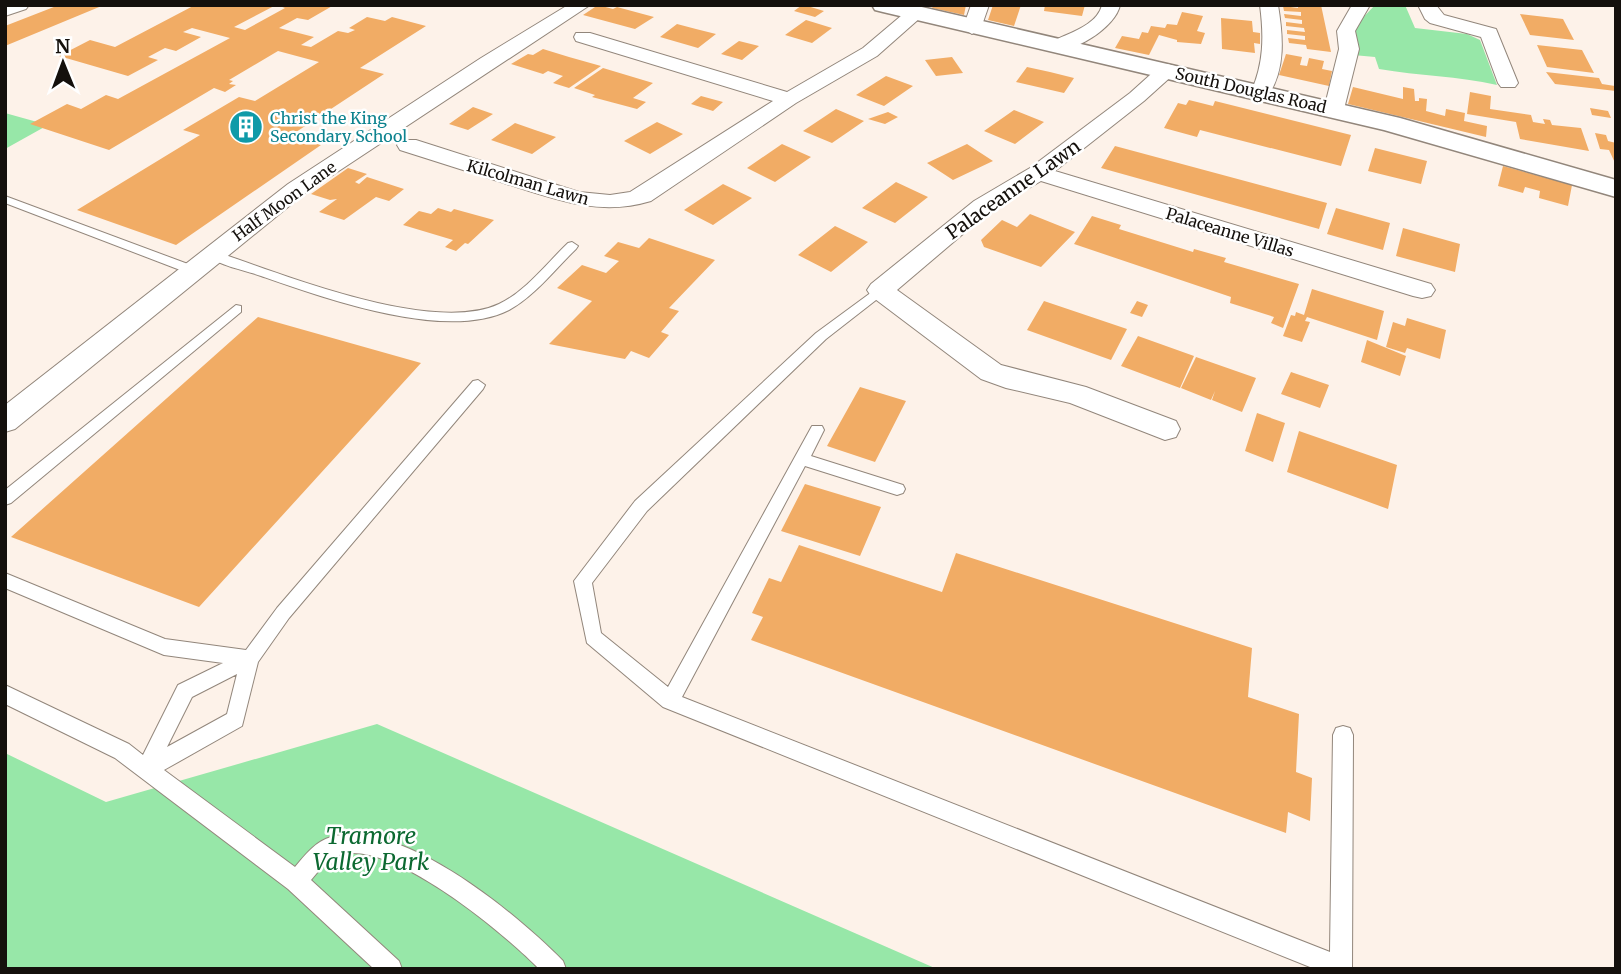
<svg xmlns="http://www.w3.org/2000/svg" width="1621" height="974" font-family="Merriweather,serif">
<style>
.green{fill:#97e7a8}
.building{fill:#f1ac65}
.lines{fill:none;stroke-linecap:round;stroke-linejoin:round}
.lane-casing{stroke:#92867b;stroke-width:2}
.street-casing{stroke:#92867b;stroke-width:2}
.secondary-casing{stroke:#92867b;stroke-width:3}
.lane{fill:#fff;fill-rule:evenodd}
.street{fill:#fff;fill-rule:evenodd}
.secondary{fill:#fff;fill-rule:evenodd}
.labels{text-anchor:middle;stroke-width:5;stroke-linejoin:round;paint-order:stroke}
.far-street-label{font-size:16px;fill:#14100c;stroke:#fff}
.far-culture-label{font-size:16px;fill:#0d838f;stroke:#fff;text-anchor:start}
.street-label{font-size:19px;fill:#14100c;stroke:#fff}
.near-park-label{font-size:23px;font-style:italic;fill:#0c6931;stroke:#fff}
</style>
<rect width="100%" height="100%" fill="#fdf2e9"/>
<path class="green" d="M1375,5H1405L1415,28L1467,34L1480,40L1497,85C1458,76 1419,76 1379,69L1375,57L1353,55L1355,26Z
M5,113L48,125L5,149Z
M377,724L937,969H5V753L106,802Z"/>
<path class="building" d="M59,5H104L5,46V26Z
M195,5H276L234,27L245,30L285,8L277,5H334L308,20L297,18L279,28L314,37L301,45L311,47L338,31L348,33L355,30L349,28L367,17L385,21L392,17L426,26L360,68L384,74L290,136L321,145L176,245L77,210L200,135L183,130L239,97L255,101L319,62L278,51L229,80L233,81L229,84L236,85L225,92L214,88L109,150L30,124L67,104L81,109L106,95L118,99L230,38L192,28L183,32L201,37L176,51L165,48L148,57L158,60L128,76L59,56L90,40L115,47Z
M598,5L613,9L617,7L654,17L635,29L583,15Z
M802,5H804L824,11L815,17L794,11Z
M934,5H966L964,15L932,8Z
M993,5H1021L1014,26L988,20Z
M1045,5H1085L1082,16L1044,11Z
M1298,5H1321L1331,52L1307,49L1306,45L1289,43L1288,38L1305,40V36L1287,34V30L1305,32L1304,28L1286,26V22L1302,24V20L1285,18L1284,14L1301,16V12L1284,11L1283,6L1298,8Z
M1182,12L1203,16L1197,31L1205,33L1201,44L1177,42V40L1159,35L1149,55L1115,48L1122,36L1139,39L1142,32L1148,33L1151,26L1165,28L1167,24L1177,25Z
M1520,14L1563,19L1574,40L1530,35Z
M1221,18L1252,21L1253,32L1260,33V44L1254,43L1255,53L1222,49Z
M806,20L832,28L812,43L785,35Z
M677,24L696,29L716,34L698,48L660,37Z
M739,41L759,46L742,60L721,54Z
M1537,45L1582,50L1594,73L1547,67Z
M543,49L569,57L601,66L569,88L553,83L563,76L548,71L543,74L511,64L528,54L533,55Z
M1286,54L1302,57L1300,65L1307,66L1309,58L1324,61L1322,69L1332,71L1329,86L1279,75Z
M952,57L963,73L936,76L925,60Z
M1027,67L1050,72L1074,78L1064,93L1016,82Z
M603,68L653,83L633,98L646,102L637,109L592,97L595,95L574,88Z
M1546,72L1599,78L1602,84L1615,86L1616,91L1555,84Z
M886,76L913,86L884,106L856,95Z
M1353,87L1403,99V87L1414,89L1415,101H1419V98L1427,99L1426,111L1445,116L1446,109L1465,113L1464,121L1487,126L1486,137L1348,104Z
M1470,92L1491,96L1490,109L1531,115L1533,122L1545,124L1543,119L1550,120L1552,125L1581,128L1589,151L1520,139L1516,122L1467,114Z
M701,96L723,102L713,111L691,104Z
M1189,100L1213,106L1215,101L1351,135L1341,166L1200,130L1197,137L1164,128L1178,103L1186,105Z
M473,107L493,114L468,130L449,124Z
M1590,108L1608,111L1611,118L1592,115Z
M836,109L864,121L832,143L803,131Z
M1014,110L1044,122L1015,144L984,131Z
M888,112L898,117L885,124L868,119Z
M657,122L683,134L650,154L624,141Z
M515,123L535,130L556,137L532,154L491,140Z
M1595,133L1606,135L1608,141L1616,143V165L1609,150L1600,149Z
M782,144L811,157L775,182L747,168Z
M967,144L993,161L953,180L927,163Z
M1115,146L1327,203L1319,229L1101,168Z
M1375,148L1427,161L1421,184L1368,171Z
M1503,166L1572,185L1568,206L1539,198L1540,191L1525,187L1523,193L1498,186Z
M348,168L367,174L355,182L359,184L367,177L404,189L389,201L376,197L344,220L319,212L337,199L330,200L311,194Z
M896,182L928,197L895,223L862,208Z
M723,184L752,198L713,225L684,210Z
M438,208L451,212L454,209L494,220L468,244L465,243L456,251L445,247L453,240L403,225L419,211L431,214Z
M1336,208L1390,223L1383,250L1327,234Z
M1030,214L1075,232L1041,267L984,247L981,240L1002,220L1017,227Z
M1092,216L1121,225L1119,229L1193,252L1194,249L1226,258L1224,262L1299,284L1283,328L1271,323L1274,317L1230,303L1231,297L1074,244Z
M835,226L868,242L831,272L798,255Z
M1403,228L1460,244L1455,272L1396,256Z
M649,238L715,260L669,308L679,311L661,332L669,335L649,358L631,351L625,359L549,344L592,301L557,288L582,265L606,273L619,261L604,256L618,242L639,248Z
M1312,289L1384,311L1377,340L1307,317L1305,321L1310,322L1302,342L1283,336L1291,315L1295,316L1296,312L1304,315Z
M1044,301L1127,329L1111,360L1027,330Z
M1137,301L1148,305L1142,317L1130,313Z
M258,317L421,363L199,607L11,537Z
M1407,318L1446,330L1440,359L1407,348L1405,353L1386,347L1393,322L1405,326Z
M1138,336L1194,356L1180,388L1121,366Z
M1367,340L1406,356L1400,376L1361,362Z
M1196,357L1256,378L1242,412L1212,400L1215,391L1211,400L1181,388Z
M1291,372L1329,385L1320,408L1281,394Z
M860,387L906,401L875,462L827,446Z
M1257,413L1285,423L1273,462L1245,451Z
M1299,431L1397,465L1388,509L1287,472Z
M805,484L881,507L860,556L781,531Z
M799,545L942,592L956,553L1252,648L1248,697L1299,714L1296,772L1312,778L1310,821L1288,812L1286,833L751,640L763,617L752,613L769,578L781,582Z"/>
<g class="lines">
<g class="lane-casing">
<path id="lane" d="M5,196L196,267L198,270L196,273H188L5,203Z
M572,242L578,246L576,249C556,268 535,296 509,310C446,342 324,298 261,276C245,270 219,266 207,255L209,252H217C284,275 433,335 499,304C525,292 547,263 568,243Z
M880,286L885,287V293L826,339L647,511L592,583L601,633L668,687L812,426H822L824,430L811,456L903,485L905,489L903,493L897,495L805,466L682,697L1330,952L1333,735L1336,728L1343,726L1350,728L1353,735L1352,969H1315L663,707L587,643L574,581L635,501L816,333Z
M236,305L241,306V312L11,503L5,505V490Z
M478,380L485,385L483,389L289,618L258,662L242,726L164,770L295,867C305,855 316,841 331,837C400,817 517,914 563,961L566,969H539C505,934 384,832 334,857C325,862 317,873 311,880L399,961L402,969H374L288,889L115,758L5,704V685L129,744L143,755L178,685L223,663L164,655L5,588V573L165,639L246,650L277,608L473,381ZM237,674L227,714L167,747L192,697Z"/>
</g>
<g class="street-casing">
<path id="street" d="M5,5H29L26,9L5,16Z
M568,5H590L304,194L15,429L5,432V405L288,184L481,58Z
M971,5H989L981,28L972,34L963,28Z
M1102,5H1120C1116,27 1072,55 1051,50L1048,46L1051,42C1068,33 1097,26 1102,5Z
M1260,5H1278C1283,36 1286,69 1268,96H1254L1251,92C1264,63 1264,36 1260,5Z
M1352,5H1370L1355,31L1359,49L1344,109L1341,113H1327L1324,109L1339,49L1337,31Z
M1418,5H1436L1444,15L1496,29L1518,83L1515,87H1501L1498,83L1481,37L1430,23L1425,19Z
M914,9L920,10L923,14L920,18L877,56L796,103L651,201C599,217 554,199 504,183C469,172 435,161 400,150L397,145L400,140H416L579,192L610,195L630,192L773,101L576,41L574,37L576,33H590L787,92L863,48L908,10Z
M1167,64L1174,66L1177,70L1174,74L1144,101L1055,171L1431,284L1435,290L1431,296L1422,298L1413,296L1041,181L990,211L897,290L1001,365L1086,387L1176,421L1180,429L1176,437L1165,440L1070,403L1006,388L981,379L871,296L867,290L871,284L974,201L1030,168L1130,93L1160,66Z"/>
</g>
<g class="secondary-casing">
<path id="secondary" d="M872,5H913L1400,118L1616,180V197L1384,130L883,12L875,10Z"/>
</g>
<use href="#lane" class="lane"/>
<use href="#street" class="street"/>
<use href="#secondary" class="secondary"/>
</g>
<defs>
<g id="building-disc" transform="scale(1.75)"><circle r="9.5" fill="#0f9aa8" stroke="#fff"/><path d="M-4-6H4V6H1V3H-1V6H-4ZM-2.5-4.3h1.7v1.8h-1.7ZM.8-4.3h1.7v1.8H.8ZM-2.5-1h1.7V.8h-1.7ZM.8-1h1.7V.8H.8Z" fill="#fff"/></g>
</defs>
<g fill-rule="evenodd">
<use href="#building-disc" x="246" y="127"/>
</g>
<g class="labels">
<g class="far-street-label">
<text transform="translate(1251 90) rotate(13)" y="6">South Douglas Road</text>
<text transform="translate(528 182) rotate(16)" y="6">Kilcolman Lawn</text>
<text transform="translate(284 201) rotate(-36)" y="6">Half Moon Lane</text>
<text transform="translate(1230 232) rotate(17)" y="6">Palaceanne Villas</text>
</g>
<g class="far-culture-label">
<text x="270" y="124">Christ the King<tspan x="270" dy="18">Secondary School</tspan></text>
</g>
<g class="street-label">
<text transform="translate(1013 189) rotate(-35)" y="7">Palaceanne Lawn</text>
</g>
<g class="near-park-label">
<text x="371" y="844">Tramore<tspan x="371" dy="26">Valley Park</tspan></text>
</g>
</g>
<rect width="1621" height="974" fill="none" stroke="#14100c" stroke-width="14"/>
<g transform="translate(63 63) rotate(359)" stroke="#ffffff" stroke-width="5" paint-order="stroke">
<path d="M0-5L12 26L0 18L-12 26Z" fill="#14100c"/>
<text y="-10" font-size="19" font-weight="bold" text-anchor="middle" fill="#14100c">N</text>
</g>
</svg>
